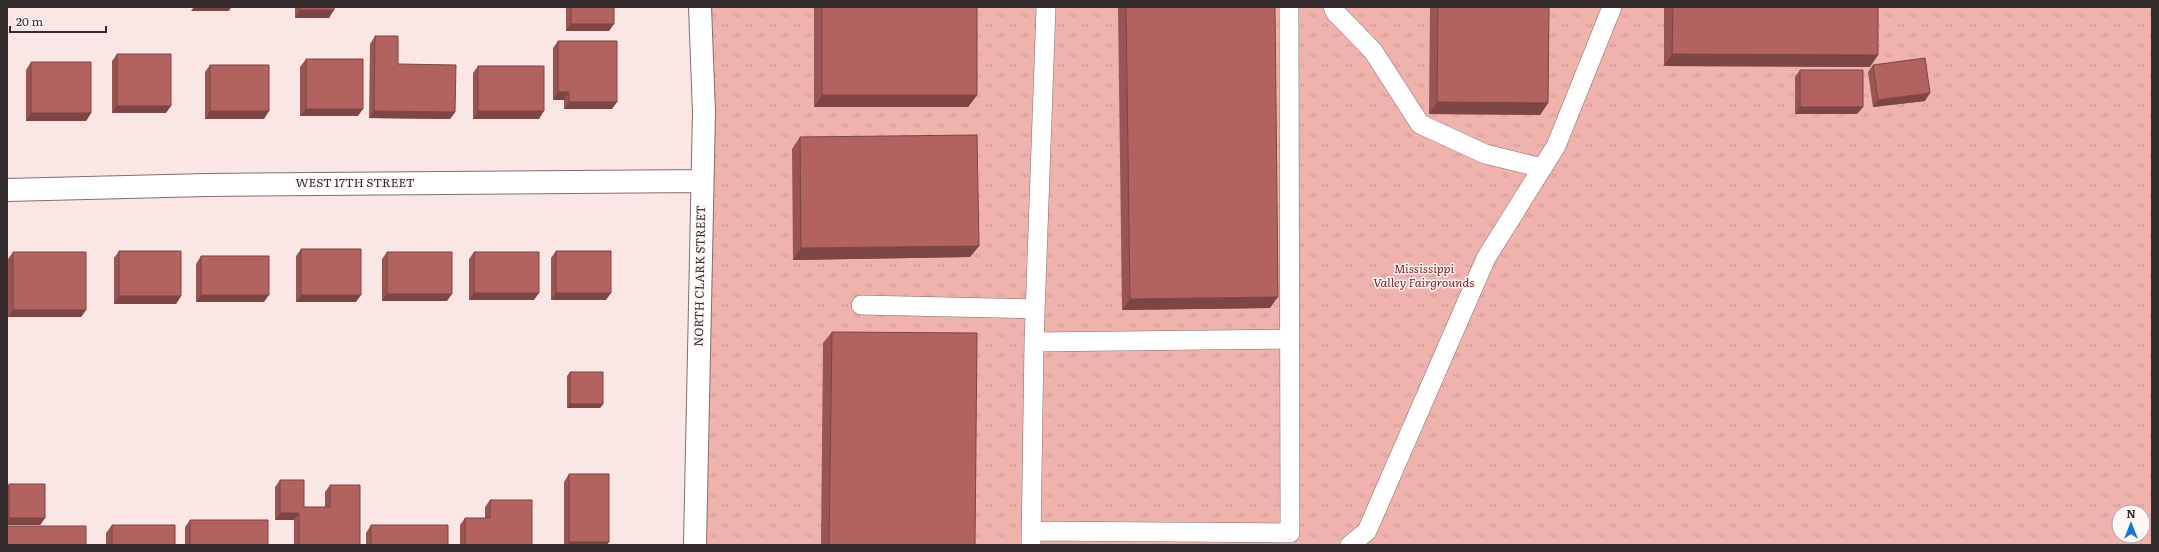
<svg xmlns="http://www.w3.org/2000/svg" width="2159" height="552" font-family="Literata,serif">
<style>
.park{fill:url(#park-tufts);fill-rule:evenodd}
.lines{fill:none;stroke-linecap:round;stroke-linejoin:round}
.service-casing{stroke:#806f6e;stroke-width:20}
.minor-casing{stroke:#806f6e;stroke-width:24}
.service{stroke:#fff;stroke-width:19}
.minor{stroke:#fff;stroke-width:22}
.wall{fill:#995553}
.shaded-wall{fill:#7d4543}
.building{fill:#b26360;stroke:#7d4543}
.labels{text-anchor:middle;stroke-width:3;stroke-linejoin:round;paint-order:stroke}
.street-label{font-size:12px;fill:#342c2c;stroke:#fff7f6}
.park-label{font-size:12px;font-style:italic;fill:#842226;stroke:#fff7f6}
</style>
<defs>
<pattern id="park-tufts" width="24" height="20" patternUnits="userSpaceOnUse"><rect width="24" height="20" fill="#f0b2ad"/><path d="M3 7l-1-3M5 7V3M7 7l1-3M15 17l-1-3M17 17v-4M19 17l1-3" fill="none" stroke="#ce9995"/></pattern>
</defs>
<rect width="100%" height="100%" fill="#fae6e5"/>
<path class="park" d="M700,7H2152V545H695ZM2119,512H2143V536H2119Z"/>
<g class="lines">
<g class="service-casing">
<path id="service" d="M1333,7L1336,13L1373,51L1420,124L1485,154L1542,168
M861,305L1035,309
M1034,342L1289,339
M1031,531L1290,533L1289,7
M1031,545L1034,342L1046,7
M1350,545L1367,531L1486,258L1556,146L1612,7"/>
</g>
<g class="minor-casing">
<path id="minor" d="M7,190L206,185L702,181
M695,545L704,112L700,7"/>
</g>
<use href="#service" class="service"/>
<use href="#minor" class="minor"/>
</g>
<path class="wall" d="M295,7H334L329,18H295Z
M566,7H614L609,31H566Z
M814,7H977V95L968,107H814Z
M1118,7H1275L1270,308L1122,310Z
M1430,7H1549L1548,103L1540,115L1429,114Z
M1664,7H1878L1870,67L1664,66Z
M375,36L398,64L455,112L450,119L369,118L370,44Z
M558,41L612,109H564V100H553V48Z
M117,54L166,113H112V61Z
M306,59L358,116H300V67Z
M31,62L91,113L86,121H26V70Z
M210,65L264,119H205V72Z
M1873,65L1925,101L1873,107L1868,72Z
M478,66L539,119H473V73Z
M1800,70L1863,107L1857,114H1795V77Z
M800,137L979,246L970,257L793,260L792,149Z
M301,249L356,302H296V256Z
M119,251L181,296L176,304H114V258Z
M556,251L606,300H551V258Z
M13,252L86,310L81,317H8V259Z
M387,252L447,301H382V259Z
M474,252L534,300H469V259Z
M201,256L264,302H196V264Z
M832,332L975,545H821L823,343Z
M570,372L603,404L600,408H567V376Z
M569,474L609,542L607,545H564V482Z
M280,480L304,507H325V492L330,485L360,545H294V520H275V487Z
M9,484L45,518L40,525H7V487Z
M490,500L532,545H460V525L465,518H485V507Z
M190,520L268,545H185V527Z
M112,525L175,545H106V533Z
M371,525L448,545H366V533Z"/>
<path class="shaded-wall" d="M194,7H231L229,11H191Z
M300,10H334L329,18H295Z
M571,24H614L609,31H566Z
M1672,54L1878,55L1870,67L1664,66Z
M558,92H569L564,100H553Z
M1930,93L1925,101L1873,107L1878,100Z
M822,95H977L968,107H814Z
M569,102H617L612,109H564Z
M1437,102L1548,103L1540,115L1429,114Z
M117,106H171L166,113H112Z
M1800,107H1863L1857,114H1795Z
M306,109H363L358,116H300Z
M210,111H269L264,119H205Z
M374,111L455,112L450,119L369,118Z
M478,111H544L539,119H473Z
M31,113H91L86,121H26Z
M979,246L970,257L793,260L801,248Z
M474,293H539L534,300H469Z
M556,293H611L606,300H551Z
M387,294H452L447,301H382Z
M201,295H269L264,302H196Z
M301,295H361L356,302H296Z
M119,296H181L176,304H114Z
M1278,297L1270,308L1122,310L1130,299Z
M13,310H86L81,317H8Z
M570,404H603L600,408H567Z
M280,513H299L294,520H275Z
M9,518H45L40,525H7V521Z
M569,542H609L607,545H567Z"/>
<path class="building" d="M300,7H334V10H300Z
M571,7H614V24H571Z
M822,7H977V95H822Z
M1126,7H1275L1278,297L1130,299Z
M1438,7H1549L1548,103L1437,102Z
M1673,7H1878V55L1672,54Z
M375,36H398V64L456,65L455,112L374,111Z
M558,41H617V102H569V92H558Z
M117,54H171V106H117Z
M1925,58L1930,93L1878,100L1873,65Z
M306,59H363V109H306Z
M31,62H91V113H31Z
M210,65H269V111H210Z
M478,66H544V111H478Z
M1800,70H1863V107H1800Z
M977,135L979,246L801,248L800,137Z
M301,249H361V295H301Z
M119,251H181V296H119Z
M556,251H611V293H556Z
M13,252H86V310H13Z
M387,252H452V294H387Z
M474,252H539V293H474Z
M201,256H269V295H201Z
M832,332L977,333L975,545H829Z
M570,372H603V404H570Z
M569,474H609V542H569Z
M280,480H304V507H330V485H360V545H299V513H280Z
M9,484H45V518H9Z
M490,500H532V545H465V518H490Z
M190,520H268V545H190Z
M112,525H175V545H112Z
M371,525H448V545H371Z
M7,526H86V545H7Z"/>
<g class="labels">
<g class="street-label">
<text x="355" y="187">WEST 17TH STREET</text>
<text transform="translate(700 276) rotate(-89)" y="4">NORTH CLARK STREET</text>
</g>
<g class="park-label">
<text x="1424" y="273">Mississippi<tspan x="1424" dy="14">Valley Fairgrounds</tspan></text>
</g>
</g>
<rect width="2159" height="552" fill="none" stroke="#342c2c" stroke-width="16"/>
<g transform="translate(2131 524)"><circle r="19" fill="#fff7f6" stroke="#aea6a5"/>
<path d="M0-3L7 15L0 10L-7 15Z" fill="#0d78df"/>
<text y="-6" font-size="11" font-weight="bold" text-anchor="middle" fill="#342c2c">N</text>
</g>
<path d="M10 26v6h96v-6" fill="none" stroke="#342c2c" stroke-width="2"/>
<text x="16" y="26" font-size="12" fill="#342c2c" stroke="#fff7f6" stroke-width="3" paint-order="stroke">20 m</text>
</svg>
